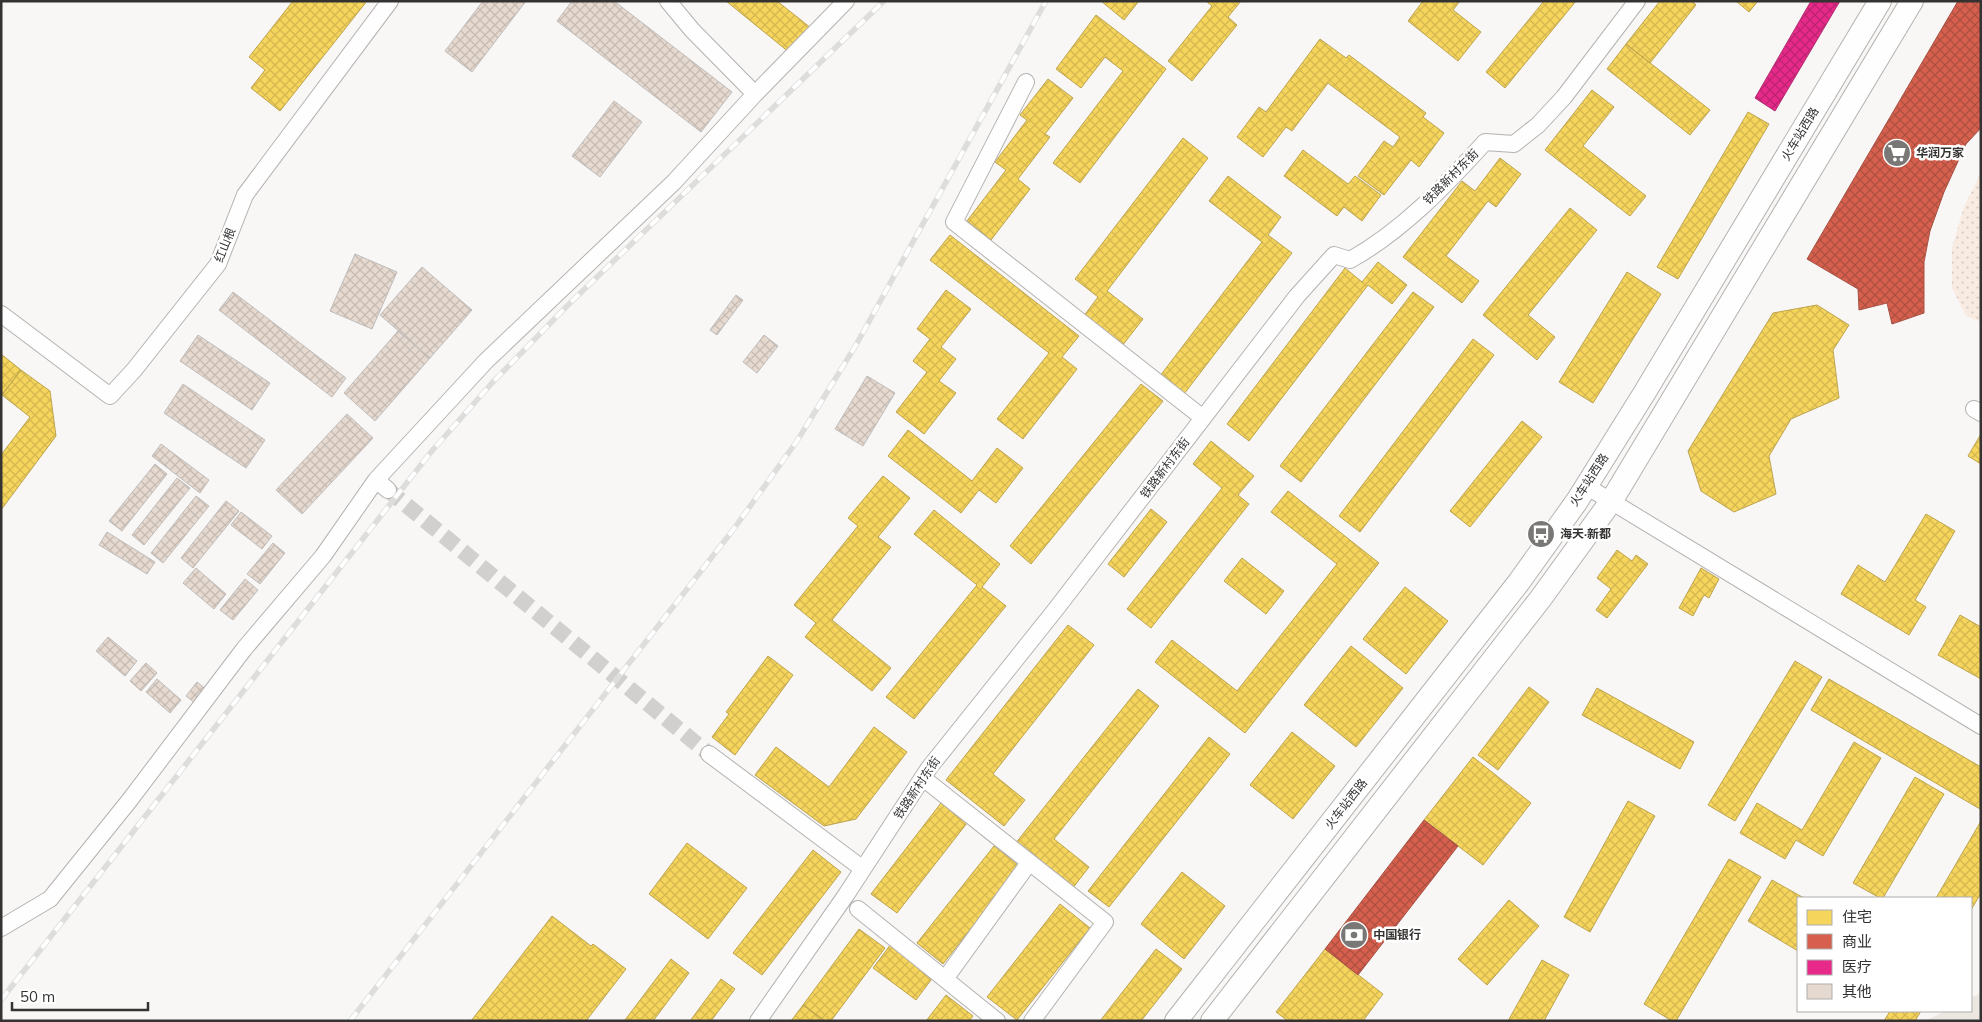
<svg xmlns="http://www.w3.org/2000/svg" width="1982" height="1022" font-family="Mulish,'Noto Sans SC',sans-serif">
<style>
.built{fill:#ede7e1}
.grass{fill:url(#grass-dots)}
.homes{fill:url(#homes-cross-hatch);stroke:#bca44f}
.shops{fill:url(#shops-cross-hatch);stroke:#a65245}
.health{fill:url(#health-cross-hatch);stroke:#b22c70}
.building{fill:url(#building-cross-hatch);stroke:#bfbdbc}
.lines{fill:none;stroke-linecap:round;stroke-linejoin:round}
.minor-tunnel{stroke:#d2d0ce;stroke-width:16;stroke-dasharray:16 8;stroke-linecap:butt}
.minor-casing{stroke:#b4b2b1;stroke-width:18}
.secondary-casing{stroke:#b4b2b1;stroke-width:24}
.minor{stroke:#fefefe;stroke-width:16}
.secondary{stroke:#fefefe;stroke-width:22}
.rail-casing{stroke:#dddddc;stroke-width:5.5}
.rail{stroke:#fff;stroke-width:4;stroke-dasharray:11;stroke-linecap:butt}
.labels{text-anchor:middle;stroke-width:5;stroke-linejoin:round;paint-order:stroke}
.street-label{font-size:12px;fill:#353332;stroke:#fff}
.poi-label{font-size:12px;font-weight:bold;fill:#353332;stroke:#fff;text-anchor:start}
</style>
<defs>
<pattern id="grass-dots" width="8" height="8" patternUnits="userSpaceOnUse" patternTransform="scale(1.25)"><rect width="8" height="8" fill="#f8ebe2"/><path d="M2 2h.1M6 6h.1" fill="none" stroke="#d5cac2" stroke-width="1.8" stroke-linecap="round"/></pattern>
<pattern id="homes-cross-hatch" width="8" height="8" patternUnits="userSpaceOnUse" patternTransform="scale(1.25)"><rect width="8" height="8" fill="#f6d55c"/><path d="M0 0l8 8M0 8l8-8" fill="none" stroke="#d4b750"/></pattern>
<pattern id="shops-cross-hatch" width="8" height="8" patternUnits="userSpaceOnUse" patternTransform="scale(1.25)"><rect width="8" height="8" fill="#d6604d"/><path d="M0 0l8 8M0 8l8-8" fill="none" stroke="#ae5041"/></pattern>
<pattern id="health-cross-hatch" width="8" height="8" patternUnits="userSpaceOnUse" patternTransform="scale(1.25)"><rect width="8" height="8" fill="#e7298a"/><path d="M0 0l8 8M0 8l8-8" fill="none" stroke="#bc2471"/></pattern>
<pattern id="building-cross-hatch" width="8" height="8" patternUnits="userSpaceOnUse" patternTransform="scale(1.25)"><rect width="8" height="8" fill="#e6d9cf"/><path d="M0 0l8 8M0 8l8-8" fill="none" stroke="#c6bbb2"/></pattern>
</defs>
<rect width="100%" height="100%" fill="#f9f7f5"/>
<path class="built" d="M1981,993V1021H1925L1945,1011H1971V998Z"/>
<path class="grass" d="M1981,172V322L1966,316L1952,288V247L1964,207Z"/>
<path class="homes" d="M293,1H367L280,111L251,88L265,70L249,57Z
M726,1H777L811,28L790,53Z
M1101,1H1139L1124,20Z
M1206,1H1241L1228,17L1237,25L1192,81L1168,61L1212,6Z
M1423,1H1460L1453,10L1481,32L1458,61L1408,21Z
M1544,1H1576L1505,88L1486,72Z
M1660,1H1692L1696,5L1650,63L1626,44Z
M1736,1H1758L1749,12Z
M1096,15L1166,69L1080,183L1053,163L1123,71L1105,57L1081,88L1056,69Z
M1320,39L1346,58L1349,55L1426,113L1423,117L1444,133L1419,167L1411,160L1384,195L1358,176L1384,141L1393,147L1400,137L1328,83L1292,131L1286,127L1263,157L1237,137L1259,107L1266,112Z
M1626,44L1710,110L1690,135L1607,69Z
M1048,79L1073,98L1045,134L1050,137L1018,179L1030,189L991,240L967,221L1006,170L995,162L1027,120L1020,115Z
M1592,90L1614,107L1583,146L1646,196L1630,216L1545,150Z
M1748,112L1769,124L1678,279L1657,267Z
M1183,138L1208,158L1107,291L1143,319L1122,346L1083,317L1098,297L1075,279Z
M1303,150L1348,184L1355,176L1381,195L1362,221L1344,207L1337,216L1284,176Z
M1500,158L1521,174L1496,207L1488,201L1446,256L1479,281L1462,303L1403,257L1462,181L1475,191Z
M1228,176L1281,217L1268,235L1292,253L1184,394L1160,376L1262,242L1209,201Z
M1570,208L1597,230L1528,315L1555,337L1537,360L1483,315Z
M950,235L1079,336L1062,357L1077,369L1023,439L997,419L1049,353L930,260Z
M1378,262L1407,285L1392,304L1368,285L1249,441L1227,424L1345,268L1362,282Z
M1627,272L1661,294L1593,403L1559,382Z
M946,290L971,309L941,347L956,359L939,381L956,393L924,434L896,412L927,372L913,361L930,339L917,329Z
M1413,292L1434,307L1301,482L1280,466Z
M1817,305L1849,325L1833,350L1839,398L1791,419L1769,456L1776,494L1734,512L1701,491L1688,451L1773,313Z
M1473,339L1494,355L1360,532L1339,516Z
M1,354L21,370L1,396Z
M21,370L50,391L56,436L1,510V455L30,417L2,395Z
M1141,384L1163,401L1031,564L1010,546Z
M1522,421L1542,437L1470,527L1450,511Z
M908,430L972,481L997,448L1023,468L996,503L979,490L961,513L888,456Z
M1981,434V464L1968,456Z
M1211,441L1254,476L1238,495L1249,504L1151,628L1127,609L1222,488L1193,464Z
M883,476L910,498L878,537L891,547L832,620L891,668L872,691L805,637L816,623L794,605L858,526L848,518Z
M1288,491L1379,563L1245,733L1155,662L1172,640L1237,691L1337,564L1271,512Z
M1151,509L1167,522L1124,577L1108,564Z
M934,510L1000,564L982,587L1006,606L914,719L886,697L977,585L914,534Z
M1926,514L1955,531L1915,600L1926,607L1909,635L1841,594L1858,565L1885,582Z
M1617,550L1632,561L1636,555L1648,564L1607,618L1596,610L1611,589L1597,578Z
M1242,558L1284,591L1266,614L1224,581Z
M1701,568L1719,579L1709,598L1704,595L1693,616L1679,608Z
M1405,587L1448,621L1406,674L1363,639Z
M1960,615L1981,627V679L1938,655Z
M1068,625L1094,645L993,774L1025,800L1004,826L946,780Z
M1351,646L1403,688L1356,747L1304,705Z
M768,656L793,675L735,755L712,737L729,714L726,712Z
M1795,661L1822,677L1735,821L1708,805Z
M1829,679L1981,767L1980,809L1811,710Z
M1529,687L1549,702L1498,770L1478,755Z
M1597,688L1694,742L1680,769L1582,715Z
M1138,689L1159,706L1054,839L1089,867L1072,889L1015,844Z
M874,727L907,752L856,819L824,826L755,775L776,747L829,787Z
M1292,732L1335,766L1293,819L1250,785Z
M1209,737L1230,754L1109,907L1088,891Z
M1854,742L1881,758L1823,856L1796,840L1785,859L1740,833L1757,803L1802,830Z
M1473,757L1531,803L1483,865L1424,820Z
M1915,777L1944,794L1883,898H1880L1853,883Z
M1628,801L1655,816L1590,932L1564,917Z
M941,803L967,823L897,913L871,894Z
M1981,821V893L1971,910V898H1936Z
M687,843L747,888L708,939L649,894Z
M994,846L1020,866L943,964L917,943Z
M813,850L841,872L762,975L733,953Z
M1729,859L1761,877L1676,1021H1672L1644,1004Z
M1182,872L1225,906L1184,959L1141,924Z
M1772,880L1804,898H1798V951L1748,921Z
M1509,900L1539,926L1487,985L1458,959Z
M1060,904L1090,928L1017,1020L987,997Z
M552,916L591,946L593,944L626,969L586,1021H471Z
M859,929L885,948L831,1021H825L803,1005Z
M891,944L934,976L916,1000L873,968Z
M1156,949L1182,969L1141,1021H1100Z
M1325,949L1383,994L1363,1021H1288L1276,1012Z
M671,959L689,973L653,1021H627L625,1020Z
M1542,960L1569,975L1544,1021H1508Z
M721,979L735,989L711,1021H690Z
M946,995L973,1016L969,1021H926Z
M803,1005L825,1021H791Z
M1890,1011H1921L1915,1021H1884Z"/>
<path class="shops" d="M1958,1H1981V128L1966,144L1944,192L1930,231L1924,262V313L1892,324L1887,303L1859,310L1858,289L1807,259Z
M1424,820L1458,846L1358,975L1325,949Z"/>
<path class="health" d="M1811,1H1840L1775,111L1755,98Z"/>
<path class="building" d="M483,1H526L472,72L445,51Z
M572,1H614L732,92L701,132L557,21Z
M614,101L642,122L600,177L572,156Z
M355,254L397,272L372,329L330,311Z
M422,267L472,310L430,358L380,315Z
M233,292L346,378L332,397L219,310Z
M736,295L743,300L717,335L710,330Z
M398,331L430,358L375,421L344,393Z
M198,335L270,383L252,410L180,361Z
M764,335L778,346L757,373L743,362Z
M867,376L895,393L863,446L835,429Z
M183,384L265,440L246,468L164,413Z
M347,414L373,438L302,514L276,490Z
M161,444L209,480L200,493L152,456Z
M155,464L167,474L122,531L109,521Z
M177,478L190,488L144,545L132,535Z
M196,496L209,506L163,563L151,553Z
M226,501L239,511L193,568L181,558Z
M241,512L272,536L262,549L231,525Z
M107,532L155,562L147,574L99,545Z
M273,543L285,553L260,584L247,574Z
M196,568L226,594L214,609L183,583Z
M245,579L258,590L233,620L220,610Z
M108,637L137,661L125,676L96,651Z
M146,663L157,673L141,691L130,681Z
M157,679L181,700L170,713L146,692Z
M197,682L207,690L195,703L186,696Z"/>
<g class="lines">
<path class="minor-tunnel" d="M388,490L709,754"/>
<g class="minor-casing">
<path id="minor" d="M668,1L692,30L755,94
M1026,82L954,222L1203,418
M1,314L110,396L134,370L218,264L245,195L390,1
M1974,409L1981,413
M376,480L388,490
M1586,486L1981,726
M709,754L863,869
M923,778L1105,922L1032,1021
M858,909L997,1021
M1,928L50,899L129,801L244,649L323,556L376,480L486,361L674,182L755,94L846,1
M945,979L1029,863
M758,1021L846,895L929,768L1056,609L1297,296L1334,255L1350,260C1402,231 1445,186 1485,142L1514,144L1538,125L1564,97L1637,1"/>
</g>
<g class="secondary-casing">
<path id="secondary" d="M1176,1021L1519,582L1577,501L1645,392L1880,1
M1212,1021L1541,598L1612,500L1912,1"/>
</g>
<use href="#minor" class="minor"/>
<use href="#secondary" class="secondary"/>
<g class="rail-casing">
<path id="rail" d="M1,1000L431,452L492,383L568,305L884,1
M350,1021L733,530L797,441L856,345L1046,1"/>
</g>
<use href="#rail" class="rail"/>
</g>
<defs>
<g id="supermarket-disc" transform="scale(1.4375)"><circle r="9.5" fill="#7a7876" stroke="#fff"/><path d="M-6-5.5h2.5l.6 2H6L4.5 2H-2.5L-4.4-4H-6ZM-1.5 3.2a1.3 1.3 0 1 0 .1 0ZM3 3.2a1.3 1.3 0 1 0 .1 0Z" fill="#fff"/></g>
<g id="bus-disc" transform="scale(1.4375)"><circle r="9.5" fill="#7a7876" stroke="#fff"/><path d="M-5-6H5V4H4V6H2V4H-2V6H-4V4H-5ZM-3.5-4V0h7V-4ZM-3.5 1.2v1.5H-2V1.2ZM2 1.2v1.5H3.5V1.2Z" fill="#fff"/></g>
<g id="bank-disc" transform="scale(1.4375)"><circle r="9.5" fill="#7a7876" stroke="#fff"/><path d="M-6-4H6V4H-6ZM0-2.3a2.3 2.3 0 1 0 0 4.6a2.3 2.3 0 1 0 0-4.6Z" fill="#fff"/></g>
</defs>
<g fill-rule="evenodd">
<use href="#supermarket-disc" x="1897" y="153"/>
<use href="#bus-disc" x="1541" y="534"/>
<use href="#bank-disc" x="1354" y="935"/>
</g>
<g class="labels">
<g class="street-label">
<text transform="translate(1800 134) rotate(-59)" y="4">火车站西路</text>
<text transform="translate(1451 177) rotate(-45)" y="4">铁路新村东街</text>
<text transform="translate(225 245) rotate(-68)" y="4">红山根</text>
<text transform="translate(1165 468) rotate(-53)" y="4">铁路新村东街</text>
<text transform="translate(1589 480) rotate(-57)" y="4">火车站西路</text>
<text transform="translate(917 788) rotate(-56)" y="4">铁路新村东街</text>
<text transform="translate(1346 804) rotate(-52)" y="4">火车站西路</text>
</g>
<g class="poi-label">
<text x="1916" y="157">华润万家</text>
<text x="1560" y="538">海天·新都</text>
<text x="1373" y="939">中国银行</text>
</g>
</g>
<rect width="1982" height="1022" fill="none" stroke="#353332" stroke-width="5"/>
<rect x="1797" y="897" width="175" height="115" fill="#ffffff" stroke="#aeadad"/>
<rect x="1807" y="910" width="25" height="15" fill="#f6d55c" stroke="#aeadad"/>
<text x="1842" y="922" font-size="15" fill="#353332">住宅</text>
<rect x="1807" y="934" width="25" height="15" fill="#d6604d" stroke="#aeadad"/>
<text x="1842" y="947" font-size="15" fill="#353332">商业</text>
<rect x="1807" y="960" width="25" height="15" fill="#e7298a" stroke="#aeadad"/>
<text x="1842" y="972" font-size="15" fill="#353332">医疗</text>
<rect x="1807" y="984" width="25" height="15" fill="#e6d9cf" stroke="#aeadad"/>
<text x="1842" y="997" font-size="15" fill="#353332">其他</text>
<path d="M12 1002v8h136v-8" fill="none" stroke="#353332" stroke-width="2.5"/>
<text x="20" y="1002" font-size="15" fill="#353332" stroke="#ffffff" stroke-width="4" paint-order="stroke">50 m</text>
</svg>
